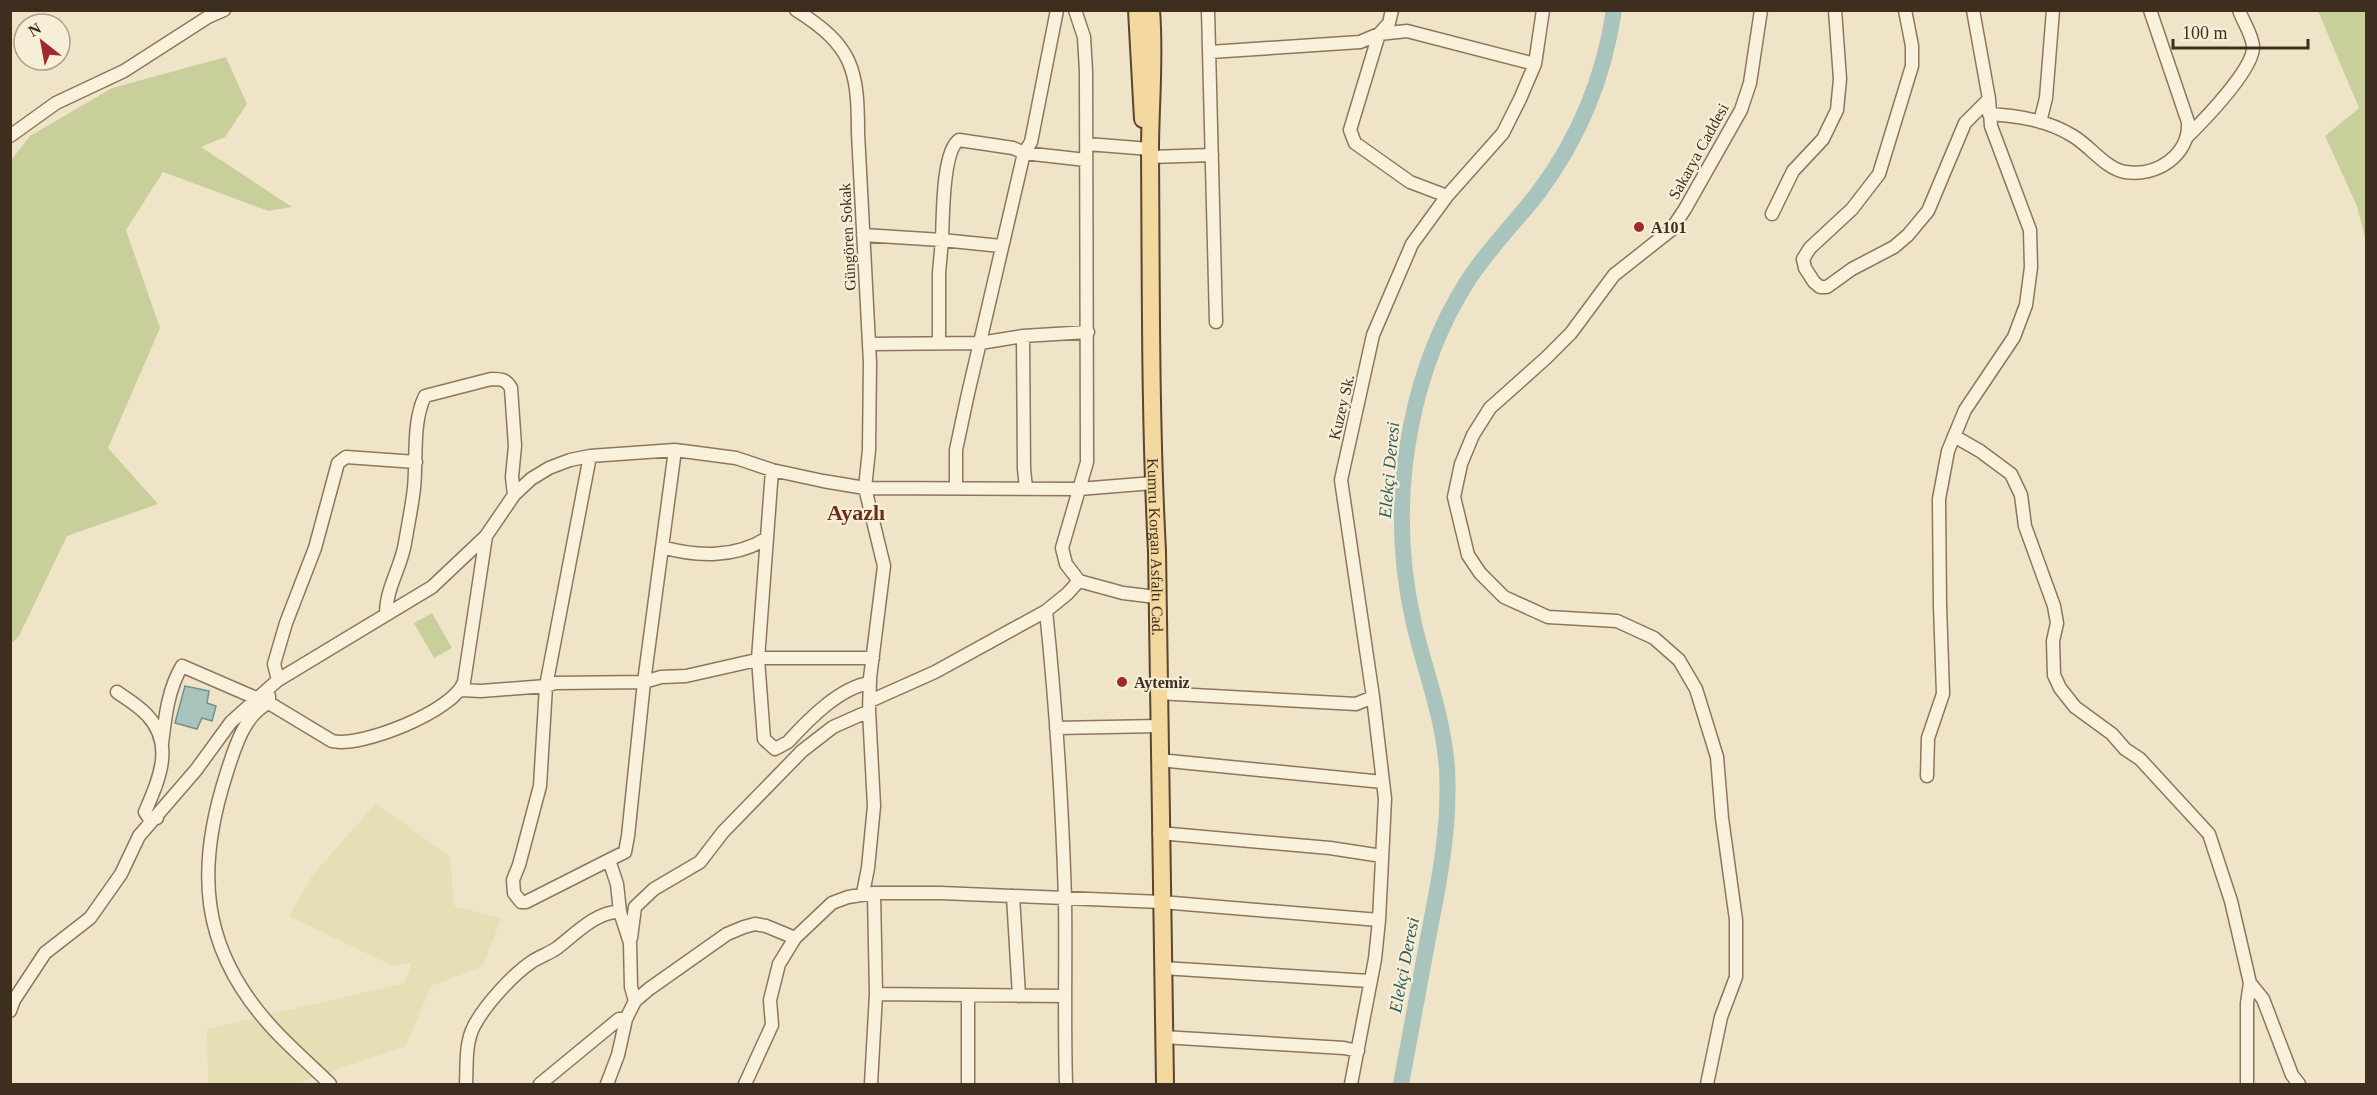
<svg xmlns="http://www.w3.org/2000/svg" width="2377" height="1095" font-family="'Times New Roman',serif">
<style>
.farmland{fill:#e6deb5}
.green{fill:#c9cf9b}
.water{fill:#a9c4bc;stroke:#6f938a;stroke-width:1.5}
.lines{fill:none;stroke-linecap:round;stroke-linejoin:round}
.river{stroke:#a9c4bc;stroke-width:16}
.minor-casing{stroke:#8d765c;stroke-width:15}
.major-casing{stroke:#5b4430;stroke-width:20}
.minor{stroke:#faf1dc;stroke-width:12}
.major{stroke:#f3d9a0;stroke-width:16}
.poi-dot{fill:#9e2a2b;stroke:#f7eed8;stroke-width:2}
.labels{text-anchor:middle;stroke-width:4.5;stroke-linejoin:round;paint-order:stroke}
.street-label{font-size:16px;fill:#3d2e20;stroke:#f7eed8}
.poi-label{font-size:16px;font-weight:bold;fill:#3d2e20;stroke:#f7eed8;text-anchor:start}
.water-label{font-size:18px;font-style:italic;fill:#2f5d5a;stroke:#f7eed8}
.district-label{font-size:22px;font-weight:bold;fill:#6b2e1e;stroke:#f7eed8}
</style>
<rect width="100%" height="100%" fill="#f0e4c8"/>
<path class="farmland" d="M376,803L450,857L454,906L501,918L483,966L431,986L406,1046L295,1084H208L207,1029L405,983L412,962L393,966L289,916L312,876Z"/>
<path class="green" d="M2318,11H2366V242L2357,206L2325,136L2359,108Z
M226,57L247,104L225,137L201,147L292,207L268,211L163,172L126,230L160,328L108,448L158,504L67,536L19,636L11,644V160L30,136L112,88Z
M432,613L452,648L434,658L414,623Z"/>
<path class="water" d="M185,686L209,691L207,703L216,706L212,721L202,718L197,729L175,723Z"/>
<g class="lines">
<path class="river" d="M1401,1084C1410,1034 1420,983 1429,933C1440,878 1450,825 1447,769C1443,715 1426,675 1414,624C1399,559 1398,491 1411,426C1421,375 1439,326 1467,282C1487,250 1514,224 1538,193C1578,140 1604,77 1614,10"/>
<g class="minor-casing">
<path id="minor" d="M796,10C853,46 858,69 858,133L870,363L869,450L865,488L884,566L870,678L869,711L874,806L868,868L863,893
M1075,10L1084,37L1086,71L1087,462L1062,548L1066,564L1079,581L1123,593L1156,597
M1208,10L1216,322
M1392,10L1389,23L1379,34L1350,130L1355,143L1410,182L1447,196
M1905,10L1912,46V66L1879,174L1852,209L1810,248L1803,259L1805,268L1814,282L1820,287H1827L1852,269L1894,247L1908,235L1928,211L1965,123L1989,99
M1210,52L1360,42L1379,34L1407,31L1535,64
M1989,114C2019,116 2047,120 2073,136C2090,146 2106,169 2125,172C2157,177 2190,155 2188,122L2150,10
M2040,122L2046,98L2053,10
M10,136L56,103L124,71L208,17L224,10
M2187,137C2203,121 2255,68 2253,46C2252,34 2243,22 2239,10
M1087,144L1150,149
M1150,157L1212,155
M1772,214L1793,171L1823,139L1837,110L1840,79L1835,10
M863,235L942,240L939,273V343
M1001,246L942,240C943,219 942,151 959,140L1013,148L1024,153L1086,160
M1023,336L1024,469L1026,488
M869,344L980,343L1023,336L1088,332
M1954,436L1980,451L2011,474L2021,495L2025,526L2054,606L2057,623L2053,641L2054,675L2060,688L2075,707L2112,734L2125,749L2140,759L2209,834L2231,901L2250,983L2263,999L2292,1075L2299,1084
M590,456L546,686L540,786L519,865L513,880L514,893L521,902H526L609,860
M772,470L758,659L764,739L775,749L788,742C808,720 840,687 870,683
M956,488V450L967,398L1024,153L1031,142L1057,10
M662,547C697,557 736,558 767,538
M386,614C386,588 401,568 405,543C408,525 412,506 414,488C417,459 412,422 425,396L491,379C501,379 506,379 511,388L515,446L512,477L514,495
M278,680L274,664L286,623L315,548L338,463L346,457L416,462
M461,690L481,691L546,686L555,683L644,682L661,677L686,676L765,658H873
M117,692C127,699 139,706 147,715C175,745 159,779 145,812L149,818H157
M1157,693L1356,704L1373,697
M269,696V703L332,741C361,748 454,711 464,682L486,536
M870,701L935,672L1046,611
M269,703C244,714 234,750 226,775C196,869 200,946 268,1023C287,1045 310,1064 330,1084
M1056,728L1158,726
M162,744C165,718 168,689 182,666L256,698
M1159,760L1383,782
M1927,776L1928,738L1943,694L1940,605L1939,499L1948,451L1965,410L2014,337L2026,305L2031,267L2030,230L1991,126L1989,99L1973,10
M1159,833L1330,848L1382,856
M1013,896L1019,996
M631,938L635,907L654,889L700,862L723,832L802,751L833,727L869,711
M1163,968L1369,981
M876,994L1064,996
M968,996V1084
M635,1001L631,987L630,943L620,912L617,884L609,860L625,852L628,836L644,682L675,450
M10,1011L14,1000L45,953L90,918L121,874L139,836L196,770L231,722L278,680L432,587L486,536L514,495L531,479L549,468L570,460L590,456L675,450L736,458L772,470L823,481L865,488L1079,489L1153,483
M1163,1037L1344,1048L1358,1051
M466,1084C467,1065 465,1043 474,1026C485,1005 513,974 533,961C541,956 550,953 557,948C574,935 598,910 620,912
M540,1084L619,1019H626
M607,1084L618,1055L626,1019L635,1001L649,989L727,934L744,927L755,924L766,926L795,938
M745,1084L772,1025L770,1000L779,964L795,938L832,903L848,897L874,893H941L1161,902L1379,920
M871,1084L876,994L874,893
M1066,1084C1064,1022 1066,960 1065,898C1062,802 1056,706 1046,611L1067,594L1079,581
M1351,1084L1375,959L1379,920L1385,799L1373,697L1341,480L1373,335L1412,244L1447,196L1503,133L1520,99L1535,64L1543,10
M1707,1084L1721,1017L1736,977V920L1722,818L1717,757L1696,689L1679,660L1654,638L1617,621L1548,617L1504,597L1480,573L1468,555L1454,497L1461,464L1473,435L1490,408L1546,358L1571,333L1614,275L1671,230L1685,209L1741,110L1750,83L1761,10
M2247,1084V1003L2250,983"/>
</g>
<g class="major-casing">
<g id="major">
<path d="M1137,10L1143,119"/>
<path id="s1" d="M1151,10C1155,58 1150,104 1150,151C1151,284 1150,418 1157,551L1165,1084"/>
</g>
</g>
<use href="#minor" class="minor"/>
<use href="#major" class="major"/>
</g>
<g class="poi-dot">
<circle cx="1639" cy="227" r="6"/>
<circle cx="1122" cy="682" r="6"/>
</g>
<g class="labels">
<g class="street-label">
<text transform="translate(1698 151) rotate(-61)" y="6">Sakarya Caddesi</text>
<text transform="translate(847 237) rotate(-93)" y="6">Güngören Sokak</text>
<text transform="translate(1341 407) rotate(-77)" y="6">Kuzey Sk.</text>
<text dy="6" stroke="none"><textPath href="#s1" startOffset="537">Kumru Korgan Asfaltı Cad.</textPath></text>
</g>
<g class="poi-label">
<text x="1651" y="233">A101</text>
<text x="1134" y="688">Aytemiz</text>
</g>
<g class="water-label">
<text transform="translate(1389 470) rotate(-85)" y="6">Elekçi Deresi</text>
<text transform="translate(1404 965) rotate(-79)" y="6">Elekçi Deresi</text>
</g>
<g class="district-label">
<text x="856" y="520">Ayazlı</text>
</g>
</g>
<rect width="2377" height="1095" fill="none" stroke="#3d2e20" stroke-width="24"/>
<g transform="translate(42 42) rotate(329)"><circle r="28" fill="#f7eed8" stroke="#ada18e" stroke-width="1.5"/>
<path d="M0-4.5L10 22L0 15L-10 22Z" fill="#9e2a2b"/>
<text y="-9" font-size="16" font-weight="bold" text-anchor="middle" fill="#3d2e20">N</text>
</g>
<path d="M2173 39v9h135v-9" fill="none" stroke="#3d2e20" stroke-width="3"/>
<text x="2182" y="39" font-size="18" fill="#3d2e20" stroke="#f7eed8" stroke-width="4.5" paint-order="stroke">100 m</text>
</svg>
